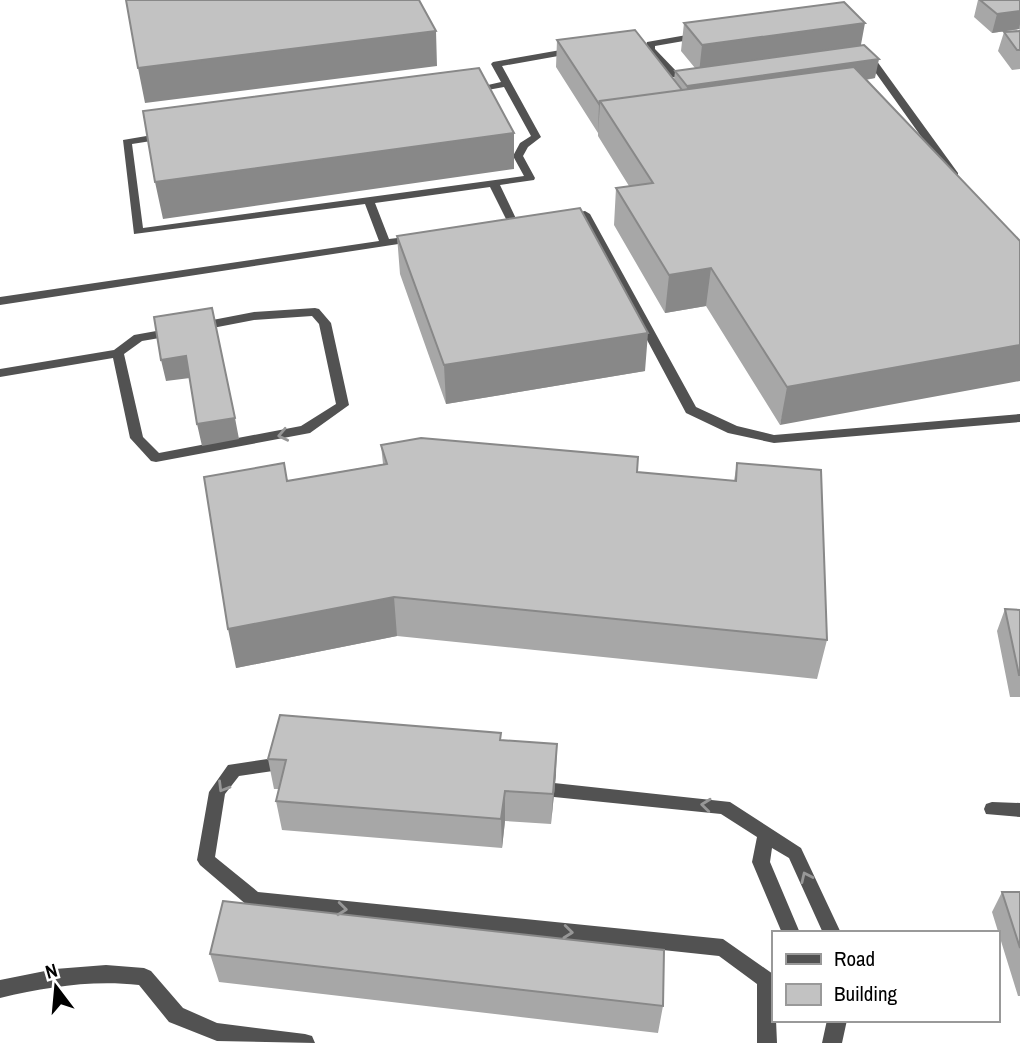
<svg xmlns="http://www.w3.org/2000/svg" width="1020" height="1043" font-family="'Archivo Narrow',sans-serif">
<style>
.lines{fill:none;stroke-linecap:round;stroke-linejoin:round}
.lane{fill:#525252;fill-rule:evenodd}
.street{fill:#525252;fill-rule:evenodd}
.wall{fill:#a7a7a7}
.shaded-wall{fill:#888}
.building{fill:#c2c2c2;stroke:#888;stroke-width:2}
.oneway{stroke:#979797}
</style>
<rect width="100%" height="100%" fill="#fff"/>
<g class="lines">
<path class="lane" d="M698,33L702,36L701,38L655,46V49L678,73L694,75V79L672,77L645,50L647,42Z
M572,48L575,49V53L502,66L541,137L528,147L523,156L535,178L534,180L500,185L519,225L518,227H510L490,187L375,203L389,239L414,236L418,237V241L0,305V297L379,241L365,204L134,234L123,140L164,133L169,136L164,139L132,144L143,228L524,176L513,156L520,143L531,136L504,87L471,93L466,90L501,82L491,64L493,62Z
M865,53H871L958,173V177H950L863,55Z
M585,211L590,214L696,407L737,426L774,435L1020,414V422L774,443L728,433L686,413L582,218L566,220L561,217L562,215Z
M315,308L319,309L331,323L349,405L310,433L156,462L151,461L130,438L113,358L0,377V369L114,350L134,335L173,328L177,329L179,332L177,335L142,341L124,354L143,437L159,453L301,426L336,404L319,324L312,316L254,320L197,331L191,327L197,323L254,312Z
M281,757L287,759L289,764L287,769L239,776L225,794L215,857L258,892L723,939L773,974V1020H776L777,1043H757V984L719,956L248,906L200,865L197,860L209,792L228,765Z
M554,783L730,802L801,848L841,933H823L789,858L772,848L770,862L800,933H782L752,862L757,837L721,814L554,797L548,795L546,790L548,785Z
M106,965L144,968L151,971L183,1008L217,1023L305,1034L312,1036L315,1043L217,1041L169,1022L139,985C91,980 47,987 0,998V980L55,969Z
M827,1020H847L842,1043H822Z"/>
<path class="street" d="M992,802L1020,803V817L986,814L984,809L986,804Z"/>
</g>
<path class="wall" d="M978,0H1020V30L1019,29L992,33L974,17Z
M684,23L861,45L875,78L866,80L780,425L706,306L665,313L614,225L616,188L629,186L598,136V133L556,67L557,40L674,80L675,71L695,68L681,51Z
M1020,31V69L1012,70L998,51L1004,32Z
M397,236L645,371L446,404L400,274Z
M381,445L637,472L734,481L737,463L827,640L817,679L397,636L236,668L287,481L383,464Z
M1005,609L1020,610V697H1010L997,631Z
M501,740L556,774L551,824L505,821L502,848L282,830L276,801L279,789H274L268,759Z
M1002,892H1020V996H1018L992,912Z
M210,954L663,1006L658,1033L219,982Z"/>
<path class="shaded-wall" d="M1020,11V24L1019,29L992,33L997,14Z
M865,23L860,50L699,73L702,45Z
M436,31L437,66L145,103L138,68Z
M879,59L875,78L685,105L687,86Z
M599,104H600L598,133Z
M514,133V169L163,219L155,182Z
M711,268L706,306L665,313L669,275Z
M648,333L645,371L446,404L444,365Z
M1020,345V381L780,425L787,387Z
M186,356L190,378L166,381L161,360Z
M235,418L239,439L202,446L197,424Z
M394,597L397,636L236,668L228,629Z
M557,744L556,774L551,824L553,794Z
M505,791V821L502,848L501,819Z"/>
<path class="building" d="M126,0H419L436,31L138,68Z
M980,0H1020V11L997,14Z
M844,2L865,23L702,45L684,23Z
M635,30L682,90L600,101L599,104L557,40Z
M1020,31V50H1017L1004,32Z
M864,45L879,59L687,86L675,71Z
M854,67L1020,241V345L787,387L711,268L669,275L616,188L653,183L600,101Z
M479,68L514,133L155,182L143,111Z
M580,208L648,333L444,365L397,236Z
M212,308L235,418L197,424L186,356L161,360L154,317Z
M421,438L638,457L637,472L736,481L737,463L821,470L827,640L394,597L228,629L204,477L284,463L287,481L387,464L381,445Z
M1005,609L1020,610V675H1019Z
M280,715L501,733L500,740L557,744L553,794L505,791L501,819L276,801L286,760L268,759Z
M1002,892H1020V948Z
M223,901L664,950L663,1006L210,954Z"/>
<defs><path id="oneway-chevron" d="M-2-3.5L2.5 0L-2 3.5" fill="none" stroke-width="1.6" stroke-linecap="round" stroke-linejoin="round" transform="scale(1.75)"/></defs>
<g class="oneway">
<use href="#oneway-chevron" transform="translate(283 435) rotate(168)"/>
<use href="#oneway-chevron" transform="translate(223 787) rotate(121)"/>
<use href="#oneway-chevron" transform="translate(706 805) rotate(-174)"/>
<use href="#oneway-chevron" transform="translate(806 877) rotate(-115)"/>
<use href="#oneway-chevron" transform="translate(342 909) rotate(6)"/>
<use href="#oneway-chevron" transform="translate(568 932) rotate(6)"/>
</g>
<rect x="772" y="931" width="228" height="91" fill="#ffffff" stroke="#999999" stroke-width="2"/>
<rect x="786" y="954" width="35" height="10" fill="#525252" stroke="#999999" stroke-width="2"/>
<text x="834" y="966" font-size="21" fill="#000000">Road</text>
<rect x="786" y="984" width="35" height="21" fill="#c2c2c2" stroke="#999999" stroke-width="2"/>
<text x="834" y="1001" font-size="21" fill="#000000">Building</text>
<g transform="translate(56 987) rotate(344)" stroke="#ffffff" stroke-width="5" paint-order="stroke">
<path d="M0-5L12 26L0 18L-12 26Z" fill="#000000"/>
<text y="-10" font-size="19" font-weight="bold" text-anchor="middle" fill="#000000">N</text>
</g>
</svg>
